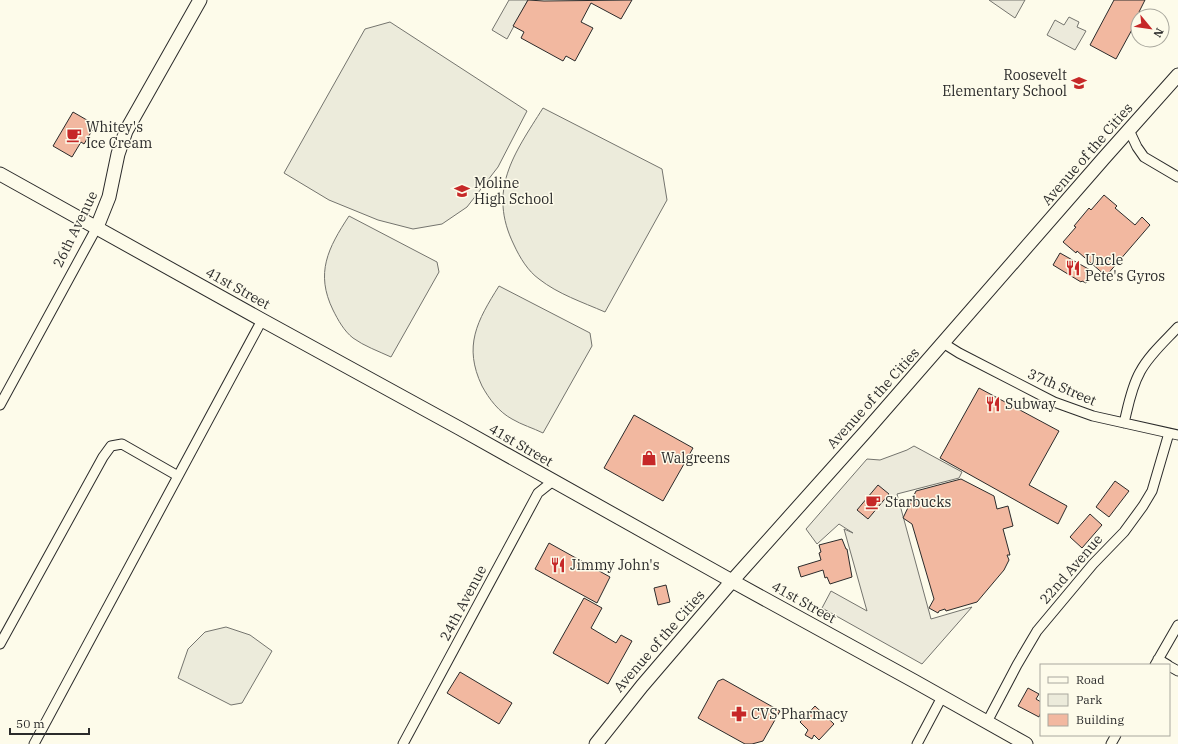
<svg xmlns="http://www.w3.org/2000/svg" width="1178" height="744" font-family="'IBM Plex Serif',serif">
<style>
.green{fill:#ecebdb;stroke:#74746e}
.parking{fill:#eceadb;stroke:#74746e}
.building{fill:#f2b8a0;stroke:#2b2b2b}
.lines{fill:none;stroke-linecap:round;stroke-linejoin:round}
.street-casing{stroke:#2b2b2b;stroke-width:11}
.secondary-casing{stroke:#2b2b2b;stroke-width:15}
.street{stroke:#fdfbea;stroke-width:9}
.secondary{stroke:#fdfbea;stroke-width:13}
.labels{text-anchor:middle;stroke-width:3;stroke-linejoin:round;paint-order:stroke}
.poi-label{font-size:14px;fill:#2b2b2b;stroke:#fdfbea;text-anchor:start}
.street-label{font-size:14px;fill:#2b2b2b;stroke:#fdfbea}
</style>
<rect width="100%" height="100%" fill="#fdfbea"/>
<path class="green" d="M390,22L527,111L498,167L467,207L442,224L413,229L378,220L329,200L284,173L365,29Z
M543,108L662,169L667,200L605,312C582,302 558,294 539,279C528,271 520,258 514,245C487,190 514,154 543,108Z
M349,216L437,262L439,272L391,357C378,351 364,346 353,338C344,331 338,320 333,310C315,273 328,248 349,216Z
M499,286L590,333L592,346L543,433C533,428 522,425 512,419C499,412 489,399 482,386C463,346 477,321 499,286Z
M226,627L250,635L272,651L242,703L231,705L178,678L188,649L205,632Z"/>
<path class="parking" d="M509,0H528L507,39L492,30Z
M989,0H1025L1015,18Z
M1069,17L1079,22L1077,27L1086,31L1075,50L1047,35L1055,20L1064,25Z
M914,446L962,472L959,478L897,494L931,619L972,607L922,664L822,608L831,591L867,611L844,529L853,533L839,524L817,544L806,529L867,459L880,460L907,450Z"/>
<path class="building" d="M528,0L544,1L632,0L621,19L591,3L581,22L593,28L575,61L566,56L563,61L521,38L524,32L513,26Z
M1114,0H1145L1139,12L1141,13L1116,59L1090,45Z
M73,112L92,123L90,127L93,129L84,144L81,142L72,157L53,146Z
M1104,195L1117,206L1115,208L1135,225L1142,217L1150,225L1106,276L1077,251L1076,253L1063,242L1076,227L1074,226L1089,208L1091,210Z
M1060,253L1092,271L1086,283L1082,281L1081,282L1053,265Z
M979,388L1059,431L1029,485L1067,506L1058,524L940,458Z
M634,415L693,448L663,501L604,468Z
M961,479L994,496L997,509L1008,506L1013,526L1003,529L1010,555H1007L1009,560L1004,570L977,602L946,611L945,609L939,611L938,613L929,608L934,599L912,524L903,518L916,491Z
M1115,481L1129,491L1109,517L1096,507Z
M878,485L889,494L868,519L857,510Z
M1090,514L1102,525L1082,548L1070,537Z
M842,539L846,549H847L852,577L830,584L827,577L825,578L823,570L801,577L798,567L821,560L819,553L821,552L819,545Z
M549,543L610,577L597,603L535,569Z
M666,585L670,602L658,605L654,588Z
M584,598L602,608L591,628L616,643L621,635L632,641L608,684L553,653Z
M460,672L512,703L499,724L447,693Z
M723,679L780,711L763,741L752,744H745L698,718L718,681Z
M1028,688L1039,694L1036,699L1041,702V712L1039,717L1018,706Z
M815,706L834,724L819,740L814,735L812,739L805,735L808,730L800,722Z"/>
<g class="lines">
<g class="street-casing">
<path id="street" d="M1129,130L1137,147L1144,157L1178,177
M943,343L959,353L1054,402L1093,416L1178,435
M0,405L97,227
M1124,423C1128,407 1131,388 1140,372C1149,355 1165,341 1178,327
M0,644L103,457L111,446L122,444L178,476
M1158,659L1168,665
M1155,665L1178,625
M1169,666L1178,671
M987,722L1017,665L1037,631L1093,564L1124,532L1143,506L1152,491L1169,433
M34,744L262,320
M403,744L538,493L553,481
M917,744L942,697
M1111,744L1116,735"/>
</g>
<g class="secondary-casing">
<path id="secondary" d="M0,174L262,320L459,428L732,581L914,681L1026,744
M97,227L109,197L118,154L126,131L200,0
M596,744L642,686L732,581L867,430L1104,158L1178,75"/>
</g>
<use href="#street" class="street"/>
<use href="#secondary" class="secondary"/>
</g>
<defs>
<g id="school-bare" transform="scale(1.2)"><path d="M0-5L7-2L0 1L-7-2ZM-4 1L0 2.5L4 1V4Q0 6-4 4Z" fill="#c62828" stroke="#fdfbea" stroke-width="2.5" paint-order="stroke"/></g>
<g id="cafe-bare" transform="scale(1.2)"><path d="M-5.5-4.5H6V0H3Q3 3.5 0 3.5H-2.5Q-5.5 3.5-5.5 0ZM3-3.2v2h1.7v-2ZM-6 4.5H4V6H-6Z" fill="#c62828" stroke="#fdfbea" stroke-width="2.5" paint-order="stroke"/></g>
<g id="restaurant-bare" transform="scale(1.2)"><path d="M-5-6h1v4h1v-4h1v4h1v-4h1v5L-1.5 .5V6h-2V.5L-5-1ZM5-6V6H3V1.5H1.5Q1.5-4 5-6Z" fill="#c62828" stroke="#fdfbea" stroke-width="2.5" paint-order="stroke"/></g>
<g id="shop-bare" transform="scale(1.2)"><path d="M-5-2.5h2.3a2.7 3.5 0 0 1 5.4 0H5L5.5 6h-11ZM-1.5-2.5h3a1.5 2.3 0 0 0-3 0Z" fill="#c62828" stroke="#fdfbea" stroke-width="2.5" paint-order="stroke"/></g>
<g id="pharmacy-bare" transform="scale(1.2)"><path d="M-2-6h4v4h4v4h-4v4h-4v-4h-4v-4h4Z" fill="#c62828" stroke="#fdfbea" stroke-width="2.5" paint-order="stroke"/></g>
</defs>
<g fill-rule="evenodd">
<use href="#school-bare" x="1079" y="83"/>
<use href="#cafe-bare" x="74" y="135"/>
<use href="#school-bare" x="462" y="191"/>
<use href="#restaurant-bare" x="1073" y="268"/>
<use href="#restaurant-bare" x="993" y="404"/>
<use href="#shop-bare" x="649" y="458"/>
<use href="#cafe-bare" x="873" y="502"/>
<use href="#restaurant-bare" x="558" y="565"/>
<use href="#pharmacy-bare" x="739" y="714"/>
</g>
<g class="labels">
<g class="poi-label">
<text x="1067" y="80" text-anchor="end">Roosevelt<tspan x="1067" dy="16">Elementary School</tspan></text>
<text x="86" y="132">Whitey's<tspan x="86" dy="16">Ice Cream</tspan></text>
<text x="474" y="188">Moline<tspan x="474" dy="16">High School</tspan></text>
<text x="1085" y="265">Uncle<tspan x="1085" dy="16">Pete's Gyros</tspan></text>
<text x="1005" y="409">Subway</text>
<text x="661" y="463">Walgreens</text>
<text x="885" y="507">Starbucks</text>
<text x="570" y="570">Jimmy John's</text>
<text x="751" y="719">CVS Pharmacy</text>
</g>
<g class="street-label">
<text transform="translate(1087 154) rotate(-49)" y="5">Avenue of the Cities</text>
<text transform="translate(75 229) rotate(-64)" y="5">26th Avenue</text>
<text transform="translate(238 288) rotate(29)" y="5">41st Street</text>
<text transform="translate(1062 387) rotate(23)" y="5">37th Street</text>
<text transform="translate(873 398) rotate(-48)" y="5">Avenue of the Cities</text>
<text transform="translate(521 445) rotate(30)" y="5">41st Street</text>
<text transform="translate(1071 569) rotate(-49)" y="5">22nd Avenue</text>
<text transform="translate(804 602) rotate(29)" y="5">41st Street</text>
<text transform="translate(463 603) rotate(-62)" y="5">24th Avenue</text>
<text transform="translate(659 641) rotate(-49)" y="5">Avenue of the Cities</text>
</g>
</g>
<rect x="1040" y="664" width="130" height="72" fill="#fdfbea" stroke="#a9a89e"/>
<rect x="1048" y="677" width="20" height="6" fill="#fdfbea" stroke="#a9a89e"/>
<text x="1076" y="684" font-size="12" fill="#2b2b2b">Road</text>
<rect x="1048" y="694" width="20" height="12" fill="#ecebdb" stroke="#a9a89e"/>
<text x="1076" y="704" font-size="12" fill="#2b2b2b">Park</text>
<rect x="1048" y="714" width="20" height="12" fill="#f2b8a0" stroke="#a9a89e"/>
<text x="1076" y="724" font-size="12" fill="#2b2b2b">Building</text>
<g transform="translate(1150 28) rotate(119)"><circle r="19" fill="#fdfbea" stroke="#a9a89e"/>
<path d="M0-3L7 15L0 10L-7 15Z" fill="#c62828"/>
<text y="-6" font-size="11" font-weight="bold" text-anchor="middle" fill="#2b2b2b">N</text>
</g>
<path d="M10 728v6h79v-6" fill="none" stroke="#2b2b2b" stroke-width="2"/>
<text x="16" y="728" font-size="12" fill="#2b2b2b" stroke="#fdfbea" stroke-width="3" paint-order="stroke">50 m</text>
</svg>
